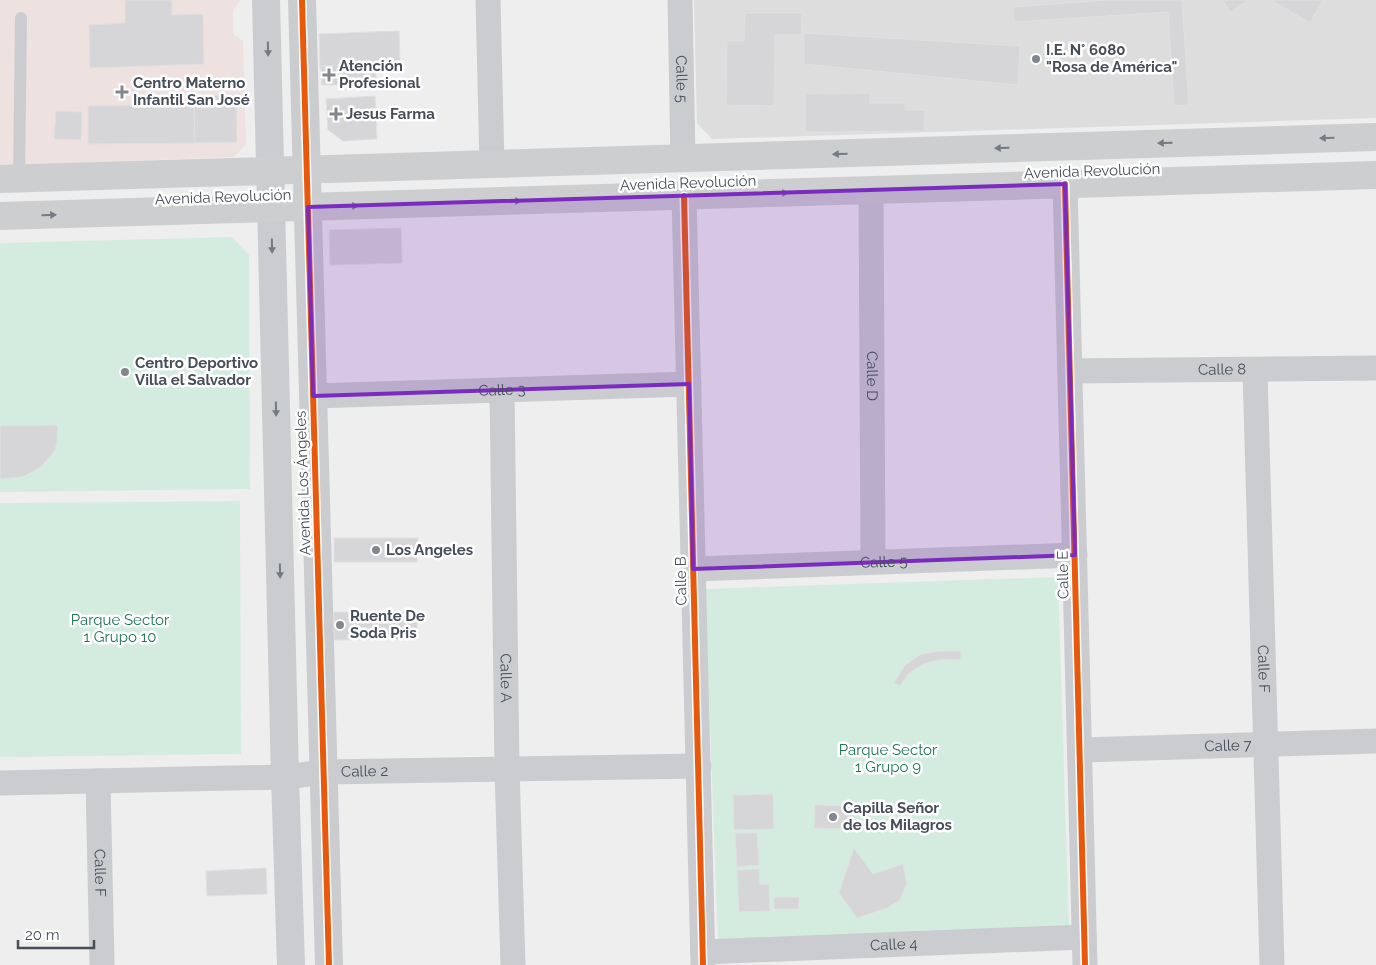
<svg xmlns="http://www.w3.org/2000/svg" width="1376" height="965" font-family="Raleway,sans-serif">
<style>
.education{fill:#ddd}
.medical{fill:#ede2e0}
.green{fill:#d4ece0}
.building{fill:#d6d6d8;stroke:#e0e0e1}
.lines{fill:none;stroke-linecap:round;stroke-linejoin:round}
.service{stroke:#cacccf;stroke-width:12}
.minor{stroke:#cacccf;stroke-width:25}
.tertiary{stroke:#cacccf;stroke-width:28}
.secondary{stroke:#ccced0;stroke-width:28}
.cycleway-casing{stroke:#fff;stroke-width:9}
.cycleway{stroke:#e8590c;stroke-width:6}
.oneway{fill:#757a82}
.oneway2{fill:#767b83}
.marked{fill:#7b2cbf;fill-opacity:0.2;stroke:#7b2cbf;stroke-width:4;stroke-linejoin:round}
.poi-dot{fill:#82868d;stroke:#fff;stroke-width:2}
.labels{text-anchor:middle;stroke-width:5;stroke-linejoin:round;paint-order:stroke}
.poi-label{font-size:15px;font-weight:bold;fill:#474e59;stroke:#fff;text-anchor:start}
.street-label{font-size:15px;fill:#474e59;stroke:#fff}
.park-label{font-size:15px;fill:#1d7554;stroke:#fff}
</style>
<rect width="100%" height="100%" fill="#efeeee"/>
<path class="education" d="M694,0H1376V118L712,139L697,123Z"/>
<path class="medical" d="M0,0H241L233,10V34L243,41L246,144L234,157L0,166Z"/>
<path class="green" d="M232,237L249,255L250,489L0,492V243Z
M240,501L241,754L0,757V503Z
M1058,577L1069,928L718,942L705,589Z"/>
<path class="building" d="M125,0H172V15L203,14L204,64L90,68L89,25L125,23Z
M1108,0H1182L1189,105L1174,106L1168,12L1014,22L1013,7Z
M1222,0H1248L1230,12Z
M1271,0H1323L1310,23Z
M745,13H802L801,35H775L774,106L726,105L727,41H744Z
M399,31L400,63L320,66L319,34Z
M804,33L1020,46L1018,85L804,64Z
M376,64V85H322L320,66Z
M870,93V103H905V110H925L924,131L805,132V94Z
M236,95L237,142L195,143L194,96Z
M375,96L377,139L343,141L328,130L326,99Z
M194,105L195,143L88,144V106Z
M56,111L82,112L81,140L54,139Z
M401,228L402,263L330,265L329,230Z
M58,425L57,442L55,450L41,467L22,477L0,479V426Z
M334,538H418L417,562H334Z
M334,612H417V639L334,640Z
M938,651H961V659L938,660L923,664L908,674L900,686L894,683L905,665L920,655Z
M773,794L774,829L734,830L733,795Z
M815,805L852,806V829L814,828Z
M735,833H757L759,865L737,867Z
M854,848L873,874L903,864L907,883L900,900L887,908L857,918L839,893Z
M266,868L267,894L207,896L206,871Z
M759,869L760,885L769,884L770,911L739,912L737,870Z
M774,897H799V909H774Z"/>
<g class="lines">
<path class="service" d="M19,179L21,18"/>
<g class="minor">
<path d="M488,0L492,164"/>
<path id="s1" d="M680,0L683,158"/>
<path d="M1065,184L1085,965"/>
<path id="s2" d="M871,190L873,562"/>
<path d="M684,196L703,965"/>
<path id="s3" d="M1070,371L1376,368"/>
<path id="s4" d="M1255,371L1272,965"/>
<path id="s5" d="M502,390L507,769L513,965"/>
<path id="s6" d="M313,396L689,384"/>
<path id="s7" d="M693,569L1075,555"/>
<path id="s8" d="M1080,750L1376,741"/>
<path id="s9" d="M98,781L102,965"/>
<path id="s10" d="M0,783L285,777L324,772L699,766"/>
<path id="s11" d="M703,952L1084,937"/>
</g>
<path class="tertiary" d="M266,0L285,777L291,965
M302,0L329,965"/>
<path class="secondary" d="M0,179L1376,137
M0,216L1376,175"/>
<g class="cycleway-casing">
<path id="cycleway" d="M302,0L329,965
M1065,184L1085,965
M684,196L703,965"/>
</g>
<use href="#cycleway" class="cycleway"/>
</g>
<defs><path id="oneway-solid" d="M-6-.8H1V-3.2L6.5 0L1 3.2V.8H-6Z" transform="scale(1.25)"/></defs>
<g class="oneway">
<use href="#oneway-solid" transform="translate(268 49) rotate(89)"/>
<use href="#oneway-solid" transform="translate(272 246) rotate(89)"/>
<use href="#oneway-solid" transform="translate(276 409) rotate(89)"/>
<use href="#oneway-solid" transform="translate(280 571) rotate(89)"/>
</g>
<g class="oneway2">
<use href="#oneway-solid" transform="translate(1327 138) rotate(178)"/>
<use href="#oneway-solid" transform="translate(1165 143) rotate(178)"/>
<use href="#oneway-solid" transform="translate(1002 148) rotate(178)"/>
<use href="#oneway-solid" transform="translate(840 154) rotate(178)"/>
<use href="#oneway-solid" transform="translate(781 193) rotate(-2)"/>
<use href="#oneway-solid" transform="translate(514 201) rotate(-2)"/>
<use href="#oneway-solid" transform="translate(351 206) rotate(-2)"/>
<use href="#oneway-solid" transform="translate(49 215) rotate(-2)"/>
</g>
<path class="marked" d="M1065,184L1075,555L693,569L689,384L313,396L308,207Z"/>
<g class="poi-dot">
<circle cx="1036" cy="59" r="5"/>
<path d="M326.5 67.5h5v5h5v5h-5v5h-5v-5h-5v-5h5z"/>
<path d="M119.5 84.5h5v5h5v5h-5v5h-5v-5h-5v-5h5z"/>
<path d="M333.5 106.5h5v5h5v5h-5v5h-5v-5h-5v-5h5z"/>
<circle cx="125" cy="372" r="5"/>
<circle cx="376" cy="550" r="5"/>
<circle cx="340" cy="625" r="5"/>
<circle cx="833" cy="817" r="5"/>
</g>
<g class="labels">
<g class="poi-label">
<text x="1046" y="55">I.E. N° 6080<tspan x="1046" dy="17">"Rosa de América"</tspan></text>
<text x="339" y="71">Atención<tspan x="339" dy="17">Profesional</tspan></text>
<text x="133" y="88">Centro Materno<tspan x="133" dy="17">Infantil San José</tspan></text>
<text x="346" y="119">Jesus Farma</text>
<text x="135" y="368">Centro Deportivo<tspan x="135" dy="17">Villa el Salvador</tspan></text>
<text x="386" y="555">Los Angeles</text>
<text x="350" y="621">Ruente De<tspan x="350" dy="17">Soda Pris</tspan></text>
<text x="843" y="813">Capilla Señor<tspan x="843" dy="17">de los Milagros</tspan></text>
</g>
<g class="street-label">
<text dy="5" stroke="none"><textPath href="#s1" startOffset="79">Calle 5</textPath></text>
<text transform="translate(1092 171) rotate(-2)" y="5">Avenida Revolución</text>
<text transform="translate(688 183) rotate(-2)" y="5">Avenida Revolución</text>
<text transform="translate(223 197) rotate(-2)" y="5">Avenida Revolución</text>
<text dy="5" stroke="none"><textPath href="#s3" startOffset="152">Calle 8</textPath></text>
<text dy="5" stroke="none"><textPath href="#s2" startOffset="186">Calle D</textPath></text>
<text dy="5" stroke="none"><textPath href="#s6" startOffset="189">Calle 3</textPath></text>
<text transform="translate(303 483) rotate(-92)" y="5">Avenida Los Ángeles</text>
<text dy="5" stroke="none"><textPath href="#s7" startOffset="191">Calle 5</textPath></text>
<text transform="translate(1063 575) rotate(-91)" y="5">Calle E</text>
<text transform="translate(681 581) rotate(-91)" y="5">Calle B</text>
<text dy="5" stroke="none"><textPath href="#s4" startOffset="298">Calle F</textPath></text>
<text dy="5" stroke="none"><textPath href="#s5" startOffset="288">Calle A</textPath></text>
<text dy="5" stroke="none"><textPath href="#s8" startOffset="148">Calle 7</textPath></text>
<text dy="5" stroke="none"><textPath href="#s10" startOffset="365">Calle 2</textPath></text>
<text dy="5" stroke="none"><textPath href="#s9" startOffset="92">Calle F</textPath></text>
<text dy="5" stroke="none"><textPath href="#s11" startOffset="191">Calle 4</textPath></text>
</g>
<g class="park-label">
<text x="120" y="625">Parque Sector<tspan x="120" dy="17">1 Grupo 10</tspan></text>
<text x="888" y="755">Parque Sector<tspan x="888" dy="17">1 Grupo 9</tspan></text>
</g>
</g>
<path d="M18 940v8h76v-8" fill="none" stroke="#474e59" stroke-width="2.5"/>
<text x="25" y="940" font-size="15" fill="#474e59" stroke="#ffffff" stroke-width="4" paint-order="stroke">20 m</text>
</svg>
